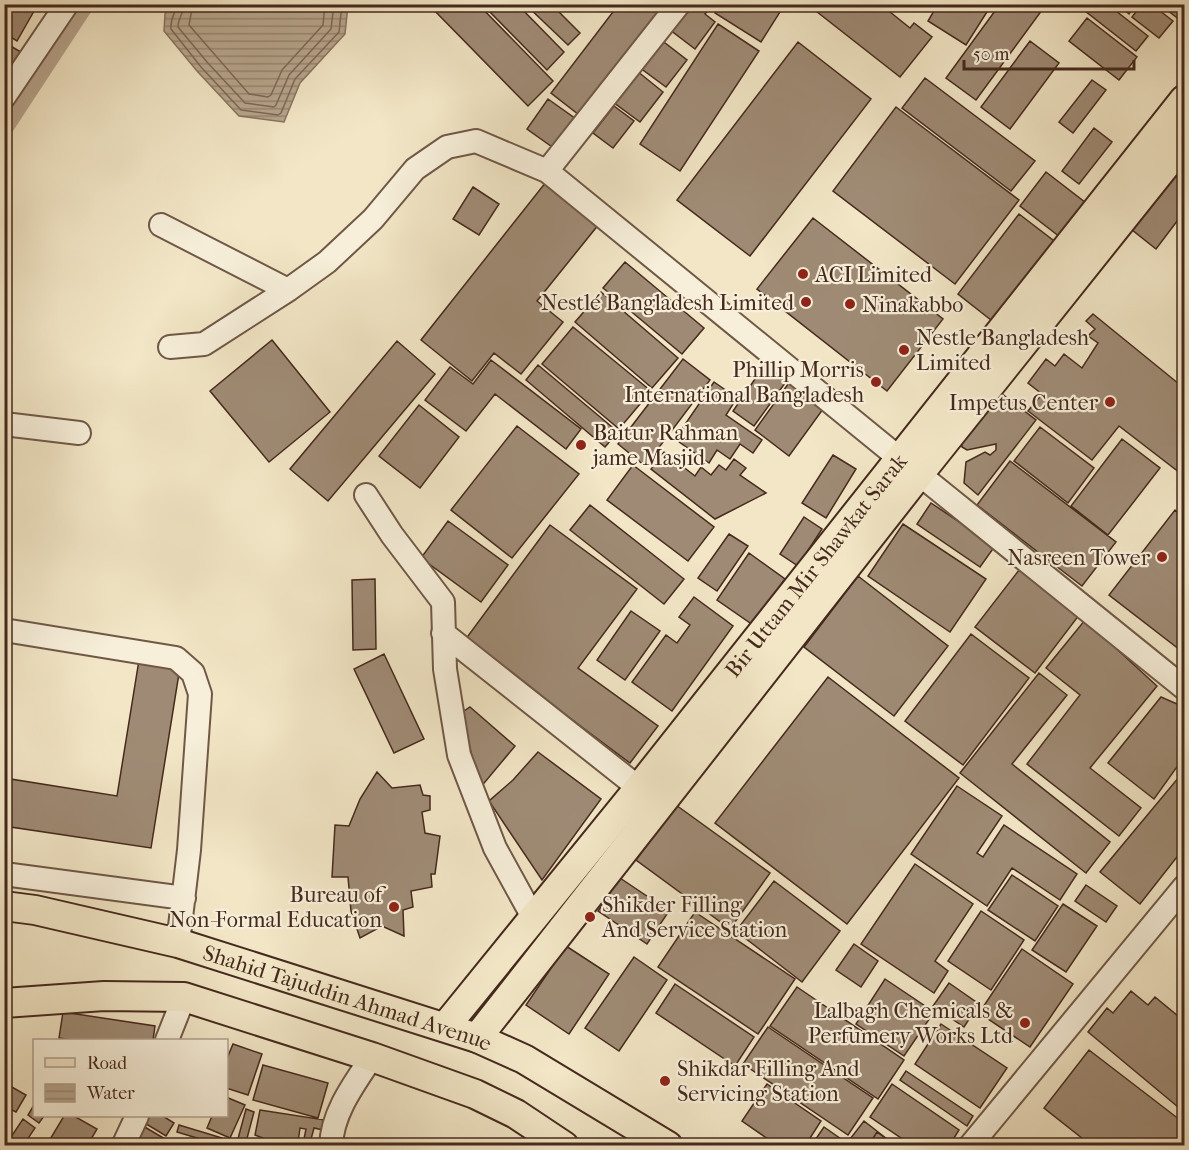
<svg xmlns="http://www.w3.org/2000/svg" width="1189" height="1150" font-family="'IM FELL French Canon',serif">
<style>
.water{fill:url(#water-rules);stroke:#897460;stroke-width:1.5}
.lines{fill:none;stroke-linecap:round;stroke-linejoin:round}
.shore{stroke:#7e6855;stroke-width:1.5}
.canal{stroke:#b7a68d;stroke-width:24}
.building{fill:#9f8b75;stroke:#45291d;stroke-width:1.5}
.minor-casing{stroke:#705847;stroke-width:26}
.major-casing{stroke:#45291d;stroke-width:32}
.minor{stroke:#f7efda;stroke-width:22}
.major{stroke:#f2e6c6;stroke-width:28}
.poi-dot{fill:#8f2418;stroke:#f7efda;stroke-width:2}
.labels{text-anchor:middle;stroke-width:4.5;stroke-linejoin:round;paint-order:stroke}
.poi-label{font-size:22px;fill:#45291d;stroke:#f7efda;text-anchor:start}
.street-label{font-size:22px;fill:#45291d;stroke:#f7efda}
</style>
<defs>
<pattern id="water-rules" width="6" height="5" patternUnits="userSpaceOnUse" patternTransform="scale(1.5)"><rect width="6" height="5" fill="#b7a68d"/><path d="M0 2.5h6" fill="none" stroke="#978773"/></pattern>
</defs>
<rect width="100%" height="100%" fill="#f2e6c6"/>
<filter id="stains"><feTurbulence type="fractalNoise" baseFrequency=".00333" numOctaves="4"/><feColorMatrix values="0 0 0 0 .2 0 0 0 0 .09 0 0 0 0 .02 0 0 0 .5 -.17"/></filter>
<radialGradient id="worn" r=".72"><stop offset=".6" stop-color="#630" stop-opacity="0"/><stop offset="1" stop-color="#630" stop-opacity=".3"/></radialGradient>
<path class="water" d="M171,5V4L348,5L345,34L300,83L284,122L239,116L197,71L164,31L165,14Z"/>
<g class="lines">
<path class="shore" d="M177,4C176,13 170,17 171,29L201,67L241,110L278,115L281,113L295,79L339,32L342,4
M184,4C184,13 178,18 178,27L207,62L245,103L274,107L276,105L289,75L331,29L334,4
M193,4L189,25L249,94L268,97L271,95L282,70L323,25L325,4"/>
<path class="canal" d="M4,123L82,4"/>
</g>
<path class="building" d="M4,4H38L17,41L4,33Z
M428,4H478L553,81L528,106Z
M482,4H517L564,52L547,70Z
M525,4H551L580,33L568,45Z
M557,4H610L562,10Z
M619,4H671L583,118L551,93Z
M688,4H713L705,14L715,22L695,49L669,29Z
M720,4H785L761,42L715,13Z
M807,4H880L910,28L914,23L932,37L900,77Z
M938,4H992L966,45L928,21Z
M1000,4L1045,6L976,100L946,78Z
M1082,4H1107L1148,36L1136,51L1080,7Z
M1117,4H1136L1129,14Z
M1142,4H1151L1173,21L1159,38L1132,17Z
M1159,4H1184V23Z
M1087,18L1137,57L1119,80L1069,41Z
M718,24L759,51L680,171L640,144Z
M660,39L687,60L666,87L639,67Z
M1030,41L1059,63L1010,129L981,107Z
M798,42L871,99L750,256L677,200Z
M7,44L21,52L4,82V48Z
M637,71L663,92L640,122L613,102Z
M925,78L1035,161L1011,191L902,108Z
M1092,80L1106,90L1073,133L1059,122Z
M548,99L576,119L555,149L527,129Z
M614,106L634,121L613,148L593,133Z
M896,107L1019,200L955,284L833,191Z
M1094,128L1112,142L1079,184L1062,171Z
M1046,172L1086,203L1060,237L1020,206Z
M1173,174L1184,183V212L1156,249L1131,229Z
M546,182L599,224L537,301L563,322L521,374L494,353L472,381L421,340Z
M473,187L499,204L479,235L453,219Z
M1019,214L1058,244L996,324L958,294Z
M813,218L943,319L887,391L757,289Z
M625,262L704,328L682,354L603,288Z
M601,292L678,358L652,388L575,322Z
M1093,314L1184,388V476L1119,426L1092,460L1028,411L1042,394L1028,383L1046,359L1055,366L1064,354L1082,368L1098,343L1088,336L1095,329L1086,321Z
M573,327L651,391L619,429L542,364Z
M272,340L330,412L269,462L210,391Z
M397,341L435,374L328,501L290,469Z
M683,359L710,380L645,466L618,444Z
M491,360L581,429L566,449L495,394L466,431L425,400L450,367L473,384Z
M766,363L788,379L754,426L733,411Z
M538,365L618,432L605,447L526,380Z
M791,380L826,405L789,456L755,430Z
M714,382L737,398L726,415L762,440L753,453L740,444L730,459L717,450L709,463L675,439Z
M997,390L1036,420L978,495L964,483L966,462L985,452L990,455L996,450V444L967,450L962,447L961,438Z
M419,405L459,437L420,488L379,456Z
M517,426L579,474L512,558L451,510Z
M1040,427L1094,468L1068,503L1014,461Z
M1122,439L1160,468L1108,535L1071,506Z
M664,452L695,476L701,467L711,475L719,465L726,470L734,459L746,468L740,475L766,493L715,519L651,469Z
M833,455L856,469L826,518L802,503Z
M1010,461L1116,542L1082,586L977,505Z
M633,465L714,527L688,561L607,500Z
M931,503L995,546L980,567L917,524Z
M590,505L684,579L664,604L570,530Z
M1175,510L1184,518V653L1109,595Z
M804,517L822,529L798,566L780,554Z
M448,521L508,565L481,602L421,558Z
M903,524L986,579L950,632L868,576Z
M550,525L637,589L578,668L658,726L630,763L465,640Z
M729,534L748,546L717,591L698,578Z
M749,553L785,579L753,625L717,600Z
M1026,561L1086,606L1035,673L975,627Z
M858,576L948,646L894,716L804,647Z
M375,579L376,649L353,650L352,580Z
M694,597L733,626L672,711L632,682L666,635L677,643L690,625L679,617Z
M631,611L660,631L625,680L597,660Z
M1085,620L1157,686L1090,768L1141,808L1119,836L1027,764L1080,695L1046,668Z
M971,634L1029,678L963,765L905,721Z
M384,654L424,739L394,753L354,669Z
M139,660L180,667L151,848L4,826V778L117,796Z
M1039,673L1067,695L1012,764L1110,842L1086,873L960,773Z
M828,677L959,778L847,924L715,823Z
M1161,697L1184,707V757L1154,799L1108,763Z
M470,707L515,746L480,788L461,713Z
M538,752L601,799L542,880L489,801L513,780Z
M1184,771V848L1140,904L1100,872Z
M377,772L392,788L420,785L423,795L430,796V810L422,812L425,833L440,836L435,874H431L432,887L411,891L413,907L403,910L404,936L382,926L360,938L351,911L348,877H332L335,825L349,826L360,799Z
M957,786L1002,816L977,853L983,857L1004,825L1077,874L1060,900L1012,868L987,906L911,854Z
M676,805L770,873L730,929L636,860Z
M915,864L973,904L935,961L948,971L934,993L861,944Z
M1012,875L1058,906L1035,941L988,910Z
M620,878L669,911L647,944L598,911Z
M774,881L840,931L802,982L736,931Z
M1086,885L1117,906L1106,922L1075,901Z
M1063,904L1097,926L1066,972L1032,950Z
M981,911L1024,940L991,990L948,961Z
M695,912L795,979L758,1034L658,967Z
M854,944L878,961L861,987L836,970Z
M566,946L609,974L569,1034L526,1005Z
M1022,949L1073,984L1030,1047L979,1013Z
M634,957L667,980L619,1051L585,1028Z
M885,979L934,1012L904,1056L856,1024Z
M949,983L979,1004L964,1027L933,1006Z
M675,984L754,1037L735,1066L656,1013Z
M797,987L904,1060L878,1099L770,1026Z
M1131,991L1148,1005L1155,997L1184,1021V1112L1088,1032L1107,1008L1113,1013Z
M63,1012L155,1026L153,1040H73L59,1038Z
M941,1024L1007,1068L980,1108L915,1064Z
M768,1027L873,1098L848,1135L743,1064Z
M233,1044L262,1054L248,1095L226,1088V1061Z
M1089,1050L1184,1123V1146H1092L1044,1108Z
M263,1065L328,1083L318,1118L253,1100Z
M906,1071L973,1116L967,1126L900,1080Z
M767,1084L821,1121L805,1146H778L742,1121Z
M892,1084L959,1130L949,1146H913L870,1117Z
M10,1086L26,1095L16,1112L4,1106V1095Z
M226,1097L245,1105L230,1138L207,1128L212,1116H226Z
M34,1105V1116H44L39,1123L28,1115Z
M246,1109L254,1112L245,1146H236Z
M260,1110L325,1120L323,1130L314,1128L310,1143L304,1139L306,1129L300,1128L298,1142L307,1145L283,1146L255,1135Z
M64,1116H74L97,1129L87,1146H46Z
M147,1116H163L174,1123L166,1136L143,1122Z
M23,1119L35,1128L23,1146H5Z
M864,1121L896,1146H859L850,1139Z
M179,1125L222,1138L220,1145L177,1132Z
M143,1126L172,1143L171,1146H133Z
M824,1127L851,1146H811Z
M877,1132L896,1146H868Z"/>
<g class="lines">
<g class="minor-casing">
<path id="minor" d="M4,97L67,4
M547,171L679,4
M161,225L288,290
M170,347L204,344L288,290L327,262L373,219L415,169L447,147L476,141L547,171L899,458
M4,424L79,433
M919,474L1184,688
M366,495L392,535L443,602L445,669L459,755L495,848L534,919
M4,630L176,658L193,673L200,694L189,850L178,943
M443,633L639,788
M4,874L184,898
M167,1040L184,997
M123,1146L137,1116
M331,1146C332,1113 354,1084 372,1057
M970,1146L1184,887"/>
</g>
<g class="major-casing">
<g id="major">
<path id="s1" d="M4,906L35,910L178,943L477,1038L524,1059L668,1146"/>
<path d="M4,1003L104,996L184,997L372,1057L475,1094L516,1114L564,1146"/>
<path id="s2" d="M445,1027L639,788L1184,100"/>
<path d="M477,1038L919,474L1184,142"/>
</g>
</g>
<use href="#minor" class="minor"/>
<use href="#major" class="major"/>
</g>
<g class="poi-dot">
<circle cx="803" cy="274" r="6"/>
<circle cx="806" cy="302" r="6"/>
<circle cx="850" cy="304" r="6"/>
<circle cx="904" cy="350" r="6"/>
<circle cx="876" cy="382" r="6"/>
<circle cx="1110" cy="402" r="6"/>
<circle cx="581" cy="445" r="6"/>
<circle cx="1162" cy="557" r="6"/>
<circle cx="394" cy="907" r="6"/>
<circle cx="590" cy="917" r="6"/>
<circle cx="1025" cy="1023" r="6"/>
<circle cx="665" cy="1081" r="6"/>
</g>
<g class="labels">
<g class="poi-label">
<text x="815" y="282">ACI Limited</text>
<text x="794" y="310" text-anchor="end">Nestlé Bangladesh Limited</text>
<text x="862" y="312">Ninakabbo</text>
<text x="916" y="345">Nestle Bangladesh<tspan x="916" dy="25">Limited</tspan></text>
<text x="864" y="377" text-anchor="end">Phillip Morris<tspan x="864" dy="25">International Bangladesh</tspan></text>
<text x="1098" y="410" text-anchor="end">Impetus Center</text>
<text x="593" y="440">Baitur Rahman<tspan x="593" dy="25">jame Masjid</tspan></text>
<text x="1150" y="565" text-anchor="end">Nasreen Tower</text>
<text x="382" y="902" text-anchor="end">Bureau of<tspan x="382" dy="25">Non-Formal Education</tspan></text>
<text x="602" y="912">Shikder Filling<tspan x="602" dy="25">And Service Station</tspan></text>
<text x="1013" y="1018" text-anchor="end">Lalbagh Chemicals &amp;<tspan x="1013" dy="25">Perfumery Works Ltd</tspan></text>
<text x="677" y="1076">Shikdar Filling And<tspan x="677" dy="25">Servicing Station</tspan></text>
</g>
<g class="street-label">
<text dy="8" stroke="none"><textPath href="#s2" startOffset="592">Bir Uttam Mir Shawkat Sarak</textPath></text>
<text dy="8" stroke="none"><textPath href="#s1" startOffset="356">Shahid Tajuddin Ahmad Avenue</textPath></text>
</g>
</g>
<rect width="1189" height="1150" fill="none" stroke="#f2e6c6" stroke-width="24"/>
<rect x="6" y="6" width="1177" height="1138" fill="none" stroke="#45291d" stroke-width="3"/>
<rect x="12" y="12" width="1165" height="1126" fill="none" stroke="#45291d" stroke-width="1.5"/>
<rect x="33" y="1039" width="195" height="78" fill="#f7efda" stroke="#b0a08e" stroke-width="1.5"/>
<rect x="45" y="1058" width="30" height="9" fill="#f2e6c6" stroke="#b0a08e" stroke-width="1.5"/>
<text x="87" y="1069" font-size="18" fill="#45291d">Road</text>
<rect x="45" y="1084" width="30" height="18" fill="url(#water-rules)" stroke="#b0a08e" stroke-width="1.5"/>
<text x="87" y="1099" font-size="18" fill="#45291d">Water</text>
<path d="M964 60v9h170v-9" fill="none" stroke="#45291d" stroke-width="3"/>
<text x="973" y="60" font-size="18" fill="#45291d" stroke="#f7efda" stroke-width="4.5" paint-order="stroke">50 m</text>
<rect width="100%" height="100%" filter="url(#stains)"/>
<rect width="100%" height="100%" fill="url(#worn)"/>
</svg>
